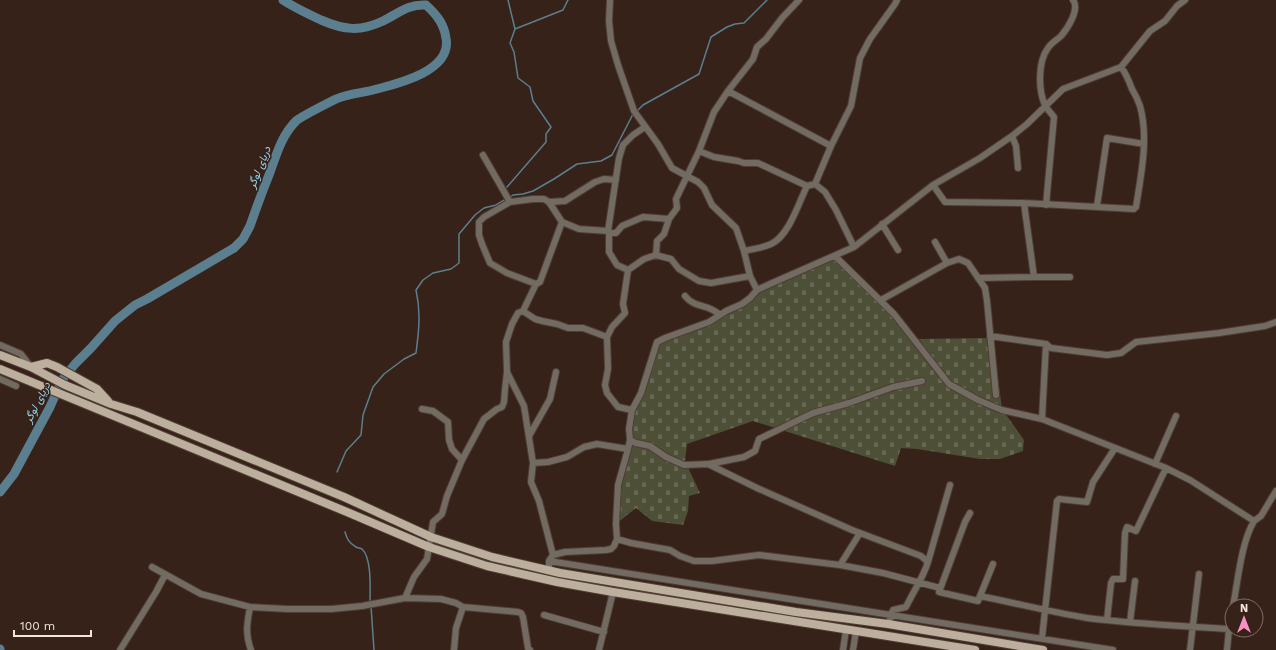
<svg xmlns="http://www.w3.org/2000/svg" width="1276" height="650" font-family="'Work Sans',Vazirmatn,sans-serif">
<style>
.cemetery{fill:url(#cemetery-stones)}
.lines{fill:none;stroke-linecap:round;stroke-linejoin:round}
.stream{stroke:#5b7f8f;stroke-width:1.5}
.river{stroke:#5b7f8f;stroke-width:9}
.minor-casing{stroke:#503d34;stroke-width:8}
.major-casing{stroke:#503d34;stroke-width:10}
.minor{stroke:#726b62;stroke-width:6}
.major{stroke:#bdaf9d;stroke-width:8}
.labels{text-anchor:middle;stroke-width:3;stroke-linejoin:round;paint-order:stroke}
.water-label{font-size:11px;font-style:italic;fill:#94d6f4;stroke:#362218}
</style>
<defs>
<pattern id="cemetery-stones" width="16" height="16" patternUnits="userSpaceOnUse"><rect width="16" height="16" fill="#4d4f36"/><path d="M2 7V4a2 2 0 0 1 4 0v3zM10 15v-3a2 2 0 0 1 4 0v3z" fill="#676853"/></pattern>
</defs>
<rect width="100%" height="100%" fill="#362218"/>
<path class="cemetery" d="M835,256L915,339L993,338L1002,409L1024,440L1023,451L1000,459H980L917,449L901,448L895,466L753,421L687,444L685,461L700,493L689,496L688,511L683,525L652,521L636,508L616,524L618,485L629,429L657,342L709,322L742,304L757,290Z"/>
<g class="lines">
<path class="stream" d="M508,0L515,29
M637,111L643,105L699,74L711,37L727,27L735,24L744,23L767,0
M507,187L546,142V134L551,127L533,101L530,87L518,78L514,52L510,43L515,29L563,10L568,0
M510,197L513,195L523,194L533,191L554,179L577,164L601,161L612,155L632,116L634,113
M337,472L346,451L361,435L363,415L373,387L384,374L404,359L416,353C419,330 421,312 416,290L423,280L433,273L451,269L459,263V234L475,215L484,208L496,205L506,199
M345,532C347,539 349,543 356,547C358,548 360,548 362,549C372,558 370,590 370,602
M371,606L374,650"/>
<path class="river" d="M0,492L14,474L50,407L62,380L75,364L91,348L115,321L135,305L147,299L234,248L243,239L250,226C256,209 262,192 269,175C276,156 281,136 296,121C302,116 328,103 336,99C349,93 364,93 377,89C401,83 452,70 446,38C444,24 437,15 426,5C408,4 399,13 383,21C360,32 344,30 321,20C308,14 295,8 283,0
M0,649V650"/>
<g class="minor-casing">
<path id="minor" d="M610,0L609,21L611,41L618,65L634,111L658,144L672,168L698,182L704,188L712,205L736,228L744,251L750,276L757,290
M728,91L831,146
M1012,136L1016,146L1018,168
M699,151L714,157L738,161L744,163H758L807,186L815,184
M483,155L510,202
M933,185L945,202L1024,203L1134,209L1136,207C1141,175 1149,138 1140,106C1138,100 1135,94 1132,89C1129,81 1126,73 1121,67
M549,202L565,201L595,182L604,179L616,180
M1024,203L1034,277
M1046,205L1054,117C1051,113 1047,109 1045,105C1038,90 1038,61 1048,48C1051,43 1057,40 1061,36C1068,28 1080,9 1073,0
M1097,206L1107,138L1144,144
M882,224L898,250
M608,231L619,158L623,145L633,135L645,127
M609,233V252L617,265L628,270L623,304L625,313L612,327L607,337L608,369L605,385L607,393L618,407L632,410
M935,242L947,263
M854,247L836,210L825,192L815,184L831,146L851,106L860,58L870,39L895,4L897,0
M744,251C752,249 763,248 771,244C789,236 799,202 807,186
M656,255L657,241L664,234L669,219L677,208L676,199L699,151L714,112L728,91L753,59L757,47L766,39L782,18L799,0
M835,256L894,314L949,384L978,400L1002,410L1042,419L1166,468L1190,480L1254,521L1261,516L1276,491
M628,270L644,259L656,255L671,259L679,269L699,281L711,283L750,276
M978,278L1034,277H1070
M536,284L507,273L490,263L482,244L479,235V222L484,217L510,202L533,199H544L549,202L562,222L579,229L608,231L609,233H616L622,226L643,217L669,219
M685,296C695,309 708,303 720,315
M881,300L947,263L959,259L968,263L985,288L987,301L996,395
M523,311L536,284L540,282L562,222
M990,336L1046,344L1051,348L1107,355L1121,353L1136,342L1219,333L1265,326L1276,322
M0,345L21,354L31,367
M507,372L524,406L533,463L531,482L539,501L553,555
M0,379L16,386
M422,409L433,411L448,422L449,440L452,449L462,460
M1042,419L1046,344
M529,436L550,399L556,372
M630,440L636,443L650,446L666,457L684,465L708,464L757,488L852,530L921,556L928,562C923,578 913,592 906,607L893,610L888,624
M533,463L548,462L567,457L584,447L597,444L628,449
M709,464L744,457L755,451L759,439L813,413L849,403L893,387L922,381
M1155,464L1176,416
M970,513L965,522L939,592L978,601L993,564
M617,539L631,543L670,550L680,556L694,561H712L759,555L840,565L883,573L940,588
M549,561L1113,650
M928,562L950,485
M840,565L860,533
M152,567L201,594L250,607L287,609H332L362,606L405,598L441,599L456,603L463,607L518,612L521,613L523,617L528,648L530,650
M549,571V561L553,555L565,552L606,550L611,549L614,546L617,539L616,524L618,485L628,449L630,440L629,429L632,410L641,393L657,342L665,338L709,322L726,311L742,304L750,298L757,290L770,284L854,247L933,185L980,158L1012,136L1027,124L1063,89L1121,67L1150,31L1165,21L1177,6L1185,0
M980,596C1015,603 1051,612 1087,618C1134,624 1182,626 1229,629L1232,614
M405,598L414,577L427,559L433,522L442,514L447,496L462,460L484,419L497,409L502,407L504,402L505,389L507,372L506,342L512,324L518,313L523,311L535,319L542,321L557,324L568,328H583L607,337
M1233,606C1238,581 1241,543 1254,521
M250,607C247,623 245,634 251,650
M544,615L604,632
M1107,620L1111,583L1113,579H1123L1125,533L1127,527L1136,531L1166,468
M1130,622L1135,581
M1042,638L1057,501L1059,499L1087,502L1093,482L1115,448
M120,650L156,592L165,575
M454,650L456,628L463,607
M599,650L613,592
M843,650L846,630
M853,650L856,631
M1190,650L1199,574
M1227,650L1229,629"/>
</g>
<g class="major-casing">
<path id="major" d="M0,355L31,367L65,385L111,404L137,412L344,497L431,537L492,557L560,573L796,612L888,624L1043,650
M31,367L47,363L57,367L97,389L108,401
M0,369L347,512L429,547L487,566L557,582L613,592L975,650"/>
</g>
<use href="#minor" class="minor"/>
<use href="#major" class="major"/>
</g>
<g class="labels">
<g class="water-label">
<text transform="translate(259 167) rotate(-68)" y="4">دریای لوگر</text>
<text transform="translate(37 402) rotate(-63)" y="4">دریای لوگر</text>
</g>
</g>
<g transform="translate(1244 618)"><circle r="19" fill="#362218" stroke="#827067"/>
<path d="M0-3L7 15L0 10L-7 15Z" fill="#fa8fc6"/>
<text y="-6" font-size="11" font-weight="bold" text-anchor="middle" fill="#f3e5de">N</text>
</g>
<path d="M14 630v6h77v-6" fill="none" stroke="#f3e5de" stroke-width="2"/>
<text x="20" y="630" font-size="12" fill="#f3e5de" stroke="#362218" stroke-width="3" paint-order="stroke">100 m</text>
</svg>
